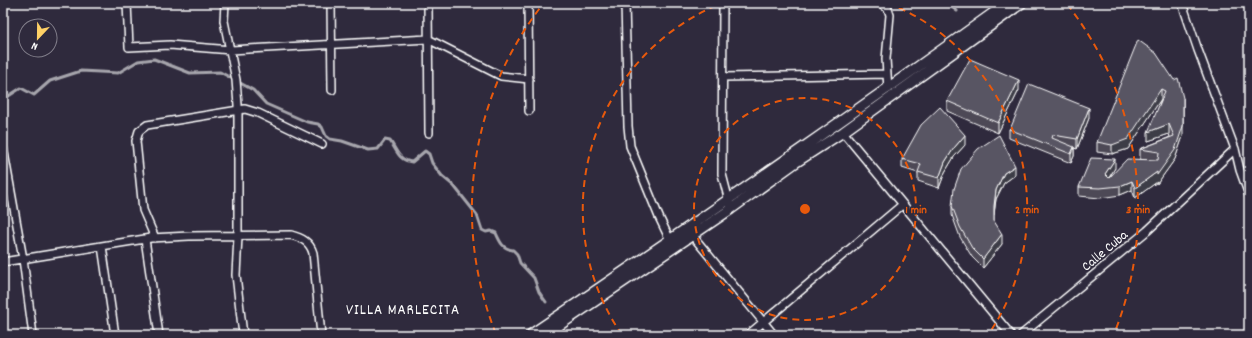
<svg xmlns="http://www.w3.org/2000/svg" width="1252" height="338" font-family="Dekko,sans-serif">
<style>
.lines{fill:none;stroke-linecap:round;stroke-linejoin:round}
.stream{stroke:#a7a6ad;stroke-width:3}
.minor-casing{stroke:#fff;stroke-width:10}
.tertiary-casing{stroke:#fff;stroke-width:12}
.minor{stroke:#2f2a3d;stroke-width:7}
.tertiary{stroke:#2f2a3d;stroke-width:9}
.wall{fill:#4d4956;stroke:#fff}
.shaded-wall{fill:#3e3c46;stroke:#fff}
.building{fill:#595564;stroke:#fff}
.ring{fill:none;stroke:#e8590c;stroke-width:2;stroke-dasharray:7 5}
.labels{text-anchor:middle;stroke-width:3;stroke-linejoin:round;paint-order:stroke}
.street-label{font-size:14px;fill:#fff;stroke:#2f2a3d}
.neighbourhood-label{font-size:15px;letter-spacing:1px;fill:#fff;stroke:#2f2a3d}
.centre{fill:#e8590c;stroke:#2f2a3d;stroke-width:2}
.ring-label{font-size:12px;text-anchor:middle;font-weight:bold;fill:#e8590c;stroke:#2f2a3d;stroke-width:3;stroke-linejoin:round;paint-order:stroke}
</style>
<rect width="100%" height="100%" fill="#2f2a3d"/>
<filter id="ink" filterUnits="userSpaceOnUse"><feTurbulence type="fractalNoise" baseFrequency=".025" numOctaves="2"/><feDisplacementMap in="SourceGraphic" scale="8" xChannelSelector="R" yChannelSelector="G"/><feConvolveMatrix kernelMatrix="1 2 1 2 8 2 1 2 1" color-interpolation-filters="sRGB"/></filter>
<g filter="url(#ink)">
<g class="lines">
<path class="stream" d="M947,3L957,11
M3,10L9,3
M3,98L4,99L21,88L34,95L50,81L81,71L118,73L138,61L154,59L190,73L220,72L253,90L266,104L307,122L318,124L322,127L326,136L330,139L342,141L368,150L378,149L385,140L390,141C397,150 398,160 412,162L425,151L429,154L432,163L442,176L454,186L477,215L482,230L486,232L491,231L496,233C500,242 503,249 513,250L517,254L520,263L534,278L539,292L546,302"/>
<g class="minor-casing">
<path id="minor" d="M127,3L129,47L170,45L231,50L428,39L501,76L529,79
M225,3L224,21L236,80L238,105V236L236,275L243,335
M331,3L332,90
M428,3L429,133
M528,3L529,111
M625,3L628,126L630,146L659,217L670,240
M723,3L722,174L731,209
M881,3L888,9L890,15L886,59L888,89
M1182,3L1198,50L1235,149L1240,170L1249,195
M723,77L887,74
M843,132L1011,335
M3,147L23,259L33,335
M692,235L774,335
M155,238L143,210L136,141L139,131L147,125L245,109L258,113L322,144
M145,239L159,335
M102,246L115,335
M3,262L151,238L189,236L291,235C302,238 310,242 313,253L321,335
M748,335L902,205
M1021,335L1147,231L1235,149"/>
</g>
<g class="tertiary-casing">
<path id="tertiary" d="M530,335C690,227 850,116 1007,3
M545,335L731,209L795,163L843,132L1022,3"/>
</g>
<use href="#minor" class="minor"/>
<use href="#tertiary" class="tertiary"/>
</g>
<path class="wall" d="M1156,53L1183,136L1175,159L1157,184V182L1135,198L1132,190L1120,195L1100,198L1079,196V187L1115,168L1109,178L1144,160L1140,159V149L1170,137L1169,134L1148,141L1161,99L1128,149L1112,154L1097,152V142Z
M1019,90L998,133L947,111V101Z
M1089,118L1077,149L1074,148V156L1071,163L1009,138V129Z
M965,145L954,157L945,172L939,188L918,181V173L902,168V159Z
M1015,175L1004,183L996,199L994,213V221L1002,244L983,268L972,257L960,237L952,215V206Z"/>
<path class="shaded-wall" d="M1019,80V90L998,133V123Z
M1161,89V99L1128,149L1112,154V145Z
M1183,98V136L1175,159L1157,184V182L1135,198V188L1157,172L1183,126Z
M1089,108V118L1077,149V139Z
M1169,124V134L1148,141V132Z
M965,135V145L954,157L945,172L939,188V178L945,162L954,148Z
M1074,147V156L1071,163V154Z
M1115,159V168L1105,184V174Z
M1015,166V175L1004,183L996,199L994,215V206L996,190L1004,173Z
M1132,181V190L1120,195V186Z
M1002,234V244L983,268V259Z"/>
<path class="building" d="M1138,40L1156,53L1174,80L1178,78L1183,98V126L1175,150L1157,175V172L1135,188L1132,181L1120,186L1100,188L1079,187L1091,158L1115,159L1105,174L1109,178L1127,159L1158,160L1159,152L1140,149L1174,136L1169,124L1148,132L1165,91L1161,89L1128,139L1112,145L1097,142Z
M970,59L1019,80L998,123L947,101Z
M1029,84L1089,108L1077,139L1053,135L1052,138L1074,147L1071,154L1009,129L1011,127Z
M940,107L965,135L954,148L945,162L939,178L918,172L921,164L902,159L921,125Z
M999,135L1015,166L1004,173L996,190L994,206V221L1002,234L983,259L972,248L960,227L952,206L954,189L961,169L978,149Z"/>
</g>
<g class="ring">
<circle cx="805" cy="209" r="111"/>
<path d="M622 335A222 222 0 0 1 722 3M888 3A222 222 0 0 1 988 335"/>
<path d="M496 334A333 333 0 0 1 543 4M1067 4A333 333 0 0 1 1114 334"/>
</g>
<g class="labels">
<g class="street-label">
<text transform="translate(1104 250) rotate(-40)" y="5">Calle Cuba</text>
</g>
<g class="neighbourhood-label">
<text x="403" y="314">VILLA MARLECITA</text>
</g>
</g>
<circle cx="805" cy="209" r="6" class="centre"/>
<g class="ring-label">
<text x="916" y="213">1 min</text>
<text x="1027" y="213">2 min</text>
<text x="1138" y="213">3 min</text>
</g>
<rect width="1252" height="338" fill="none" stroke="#2f2a3d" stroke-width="16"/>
<rect x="8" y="8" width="1236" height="322" fill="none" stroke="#fff" stroke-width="1.5" filter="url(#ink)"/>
<g transform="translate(38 38) rotate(202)"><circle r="19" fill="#2f2a3d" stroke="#827f8b"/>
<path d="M0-3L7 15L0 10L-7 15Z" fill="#ffd166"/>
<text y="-6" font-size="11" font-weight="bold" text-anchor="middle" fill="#ffffff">N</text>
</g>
</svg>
